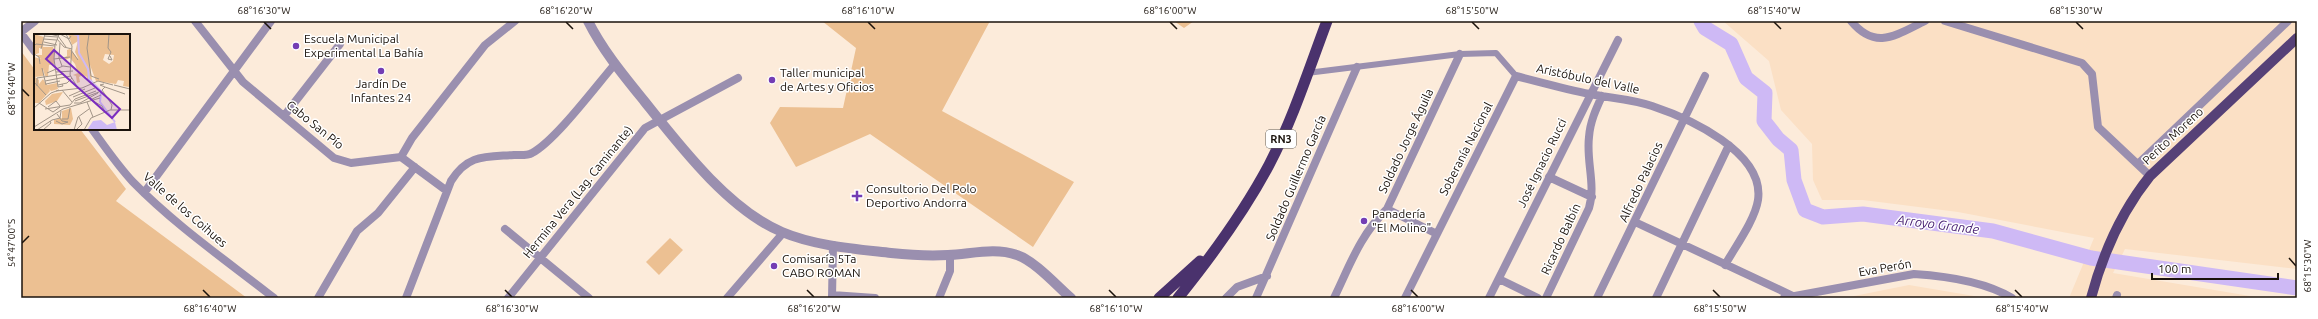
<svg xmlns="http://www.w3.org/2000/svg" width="2318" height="319" font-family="Ubuntu,sans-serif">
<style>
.built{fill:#fbe0c5}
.green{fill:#ecc092}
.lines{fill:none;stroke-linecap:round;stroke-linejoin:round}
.river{stroke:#ceb9f5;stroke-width:15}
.pedestrian{stroke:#9a8faf;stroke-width:6}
.minor{stroke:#9a8faf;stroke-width:8}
.tertiary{stroke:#9a8faf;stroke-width:10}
.primary{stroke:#564177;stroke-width:10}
.trunk{stroke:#4a326d;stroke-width:11}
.ticks{fill:none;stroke:#1b130c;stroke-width:1.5}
.poi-dot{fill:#733db4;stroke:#fff;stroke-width:1.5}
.labels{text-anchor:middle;stroke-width:3;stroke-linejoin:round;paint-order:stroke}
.shield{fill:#fff;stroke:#5f5a55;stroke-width:1}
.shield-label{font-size:11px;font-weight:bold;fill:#1b130c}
.poi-label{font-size:12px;fill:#1b130c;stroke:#fff;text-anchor:start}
.street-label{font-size:12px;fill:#1b130c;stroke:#fff}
.water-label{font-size:13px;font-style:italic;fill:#431a6f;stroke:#fff}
.inset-river{fill:none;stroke:#ceb9f5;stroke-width:2}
.inset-road{fill:none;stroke:#a29588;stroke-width:1}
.view{fill:#7b2cbf;fill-opacity:0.15;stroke:#7b2cbf;stroke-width:2}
.inset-edge{fill:none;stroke:#1b130c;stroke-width:2}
.neatline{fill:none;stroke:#1b130c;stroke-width:1.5}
.ticks-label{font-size:10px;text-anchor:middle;fill:#1b130c}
</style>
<rect width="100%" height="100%" fill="#fcebda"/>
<path class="built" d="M1723,21H2297V269L2125,249L2113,273L2262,298H2069L2094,238L1958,212L1863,200H1822L1813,180L1812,144L1781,110L1769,61Z
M1909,285L1986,298H1987H1844Z"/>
<path class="green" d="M822,21H990L942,111L1074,182L1033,247L870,134L796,167L770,123L780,107L843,108L856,48Z
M1174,21H1194L1184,28Z
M21,51L35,70V129H80L126,189L116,201L247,298H21Z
M670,238L683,250L659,275L646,262Z"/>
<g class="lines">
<path class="river" d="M1701,21L1705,28L1731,44L1746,78L1765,93L1764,121L1778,139L1791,150L1794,180L1805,210L1823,217L1863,214L1993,231L2091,258L2297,288"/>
<path class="pedestrian" d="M1307,73L1460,54L1496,53L1516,76"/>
<path class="minor" d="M195,21L243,82L334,158L351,163L401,157L447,191
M1851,21C1876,51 1896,35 1925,21
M1945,21L2082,63L2092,74L2098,127L2150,176
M21,32L35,21
M21,33L35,52
M284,116L340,44
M92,129C105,147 118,166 133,182C175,225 227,261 274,298
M401,157L412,138L485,45L515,21
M2138,164L2288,21
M1549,177L1592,197
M144,193L271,21
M1387,209L1437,234
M1635,222L1793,296
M505,229L589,298
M1499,279L1538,298
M832,295L875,298
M318,298L357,231L378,213L415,167
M406,298L451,181C468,154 485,157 514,155C519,155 527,156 532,153C555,141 596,86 615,64
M508,298L645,128L738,78
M727,298L783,233
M832,298L833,245
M939,298L950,271V255
M1226,298L1237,287L1267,276
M1256,298L1357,67
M1334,298C1350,265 1360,235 1387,209L1460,54
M1405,298L1516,76C1540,82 1565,89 1590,94C1610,98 1632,99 1652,106C1688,118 1765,152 1758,200C1755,220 1735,247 1725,265
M1489,298L1618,40
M1546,298L1589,208C1596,185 1586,161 1589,137C1590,122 1596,109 1602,96
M1597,298L1705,76
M1656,298L1729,145
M1784,298L1914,274C1945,276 1984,281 2012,298
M2116,298L2117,295"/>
<path class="tertiary" d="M588,21C603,51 624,76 645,102C680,146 729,210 782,232C815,246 856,249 891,253C910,255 929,256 948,255C971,254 995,247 1017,255C1035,261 1057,286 1071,298"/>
<path class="primary" d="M2091,298C2103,253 2121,212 2150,176L2297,38"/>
<path class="trunk" d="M1159,298L1200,261
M1178,298C1211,257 1244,212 1269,165C1293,119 1309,69 1327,21"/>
</g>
<path class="ticks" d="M264,22L271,29M566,22L573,29M868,22L875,29M1170,22L1177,29M1472,22L1479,29M1774,22L1781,29M2076,22L2083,29M22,89L29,96M22,243L29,236M2289,258L2296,266M203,290L210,297M505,290L512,297M807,290L814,297M1109,290L1116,297M1411,290L1418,297M1713,290L1720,297M2015,290L2022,297"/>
<g class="poi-dot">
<circle cx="296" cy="46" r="4"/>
<circle cx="381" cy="71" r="4"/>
<circle cx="772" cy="80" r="4"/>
<path d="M855 190h4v4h4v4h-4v4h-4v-4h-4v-4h4z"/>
<circle cx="1364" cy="221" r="4"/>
<circle cx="774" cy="266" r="4"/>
</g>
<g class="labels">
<rect class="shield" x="1266" y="130" width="30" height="18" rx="3"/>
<g class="shield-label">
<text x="1281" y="143">RN3</text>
</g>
<g class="poi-label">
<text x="304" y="43">Escuela Municipal<tspan x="304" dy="14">Experimental La Bahía</tspan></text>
<text x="780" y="77">Taller municipal<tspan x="780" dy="14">de Artes y Oficios</tspan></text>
<text x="381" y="88" text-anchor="middle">Jardín De<tspan x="381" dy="14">Infantes 24</tspan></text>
<text x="866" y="193">Consultorio Del Polo<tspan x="866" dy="14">Deportivo Andorra</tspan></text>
<text x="1372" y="218">Panadería<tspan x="1372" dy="14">"El Molino"</tspan></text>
<text x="782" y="263">Comisaría 5Ta<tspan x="782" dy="14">CABO ROMAN</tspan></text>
</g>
<g class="street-label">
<text transform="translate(1588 79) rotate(12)" y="4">Aristóbulo del Valle</text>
<text transform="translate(315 125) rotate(39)" y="4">Cabo San Pío</text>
<text transform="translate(2173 136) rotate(-43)" y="4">Perito Moreno</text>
<text transform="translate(1406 141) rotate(-65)" y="4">Soldado Jorge Águila</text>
<text transform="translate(1466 149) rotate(-63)" y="4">Soberanía Nacional</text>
<text transform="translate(1542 163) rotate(-64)" y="4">José Ignacio Rucci</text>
<text transform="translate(1296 178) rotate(-67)" y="4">Soldado Guillermo García</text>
<text transform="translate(1641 182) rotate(-65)" y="4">Alfredo Palacios</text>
<text transform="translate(578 192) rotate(-51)" y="4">Hermina Vera (Lag. Caminante)</text>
<text transform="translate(185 210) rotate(41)" y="4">Valle de los Coihues</text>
<text transform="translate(1561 239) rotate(-65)" y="4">Ricardo Balbín</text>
<text transform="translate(1885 268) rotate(-10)" y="4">Eva Perón</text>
</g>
<g class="water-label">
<text transform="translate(1938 224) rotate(7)" y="5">Arroyo Grande</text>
</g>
</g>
<g transform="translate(34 34)">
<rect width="96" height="96" fill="#fcebda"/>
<path d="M0,0L10,3L9,13H19L20,17V30L15,31L14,42H11L9,35V42L1,43L5,46V50L9,45L13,51L23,49L24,55L17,57L15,55L16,57L5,69H0V23L7,25L2,21H8V14H5V19L0,21ZM34,0H96L95,53L89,52L90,47L84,46L82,50L62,47L56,31L58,47H53V43L49,41L45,43L46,48L43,49L42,42L39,41L44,39L41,30L36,24L31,26V23L33,22V16L36,15L45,26L41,18L44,7L38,11ZM71,20L80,21L79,27L75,30L69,26ZM29,58L23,67L12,71L11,67L18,60ZM37,74L39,85L36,91L20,90V86L28,84V77Z" fill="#ecc092" fill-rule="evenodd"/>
<path d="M67,86L73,91L81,88L83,96H53L59,87Z" fill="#ceb9f5"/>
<path class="inset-river" d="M39,0L44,1L45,19L54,35L55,45L67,57L66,68L81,88"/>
<path class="inset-road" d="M16,0L24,2L32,13M25,0L21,11L20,25L24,53L29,52L28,50M26,0L35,5L37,2M32,0L38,12L36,41L44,54M55,0L53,14L57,42L65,45M75,0L74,14L77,18L74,25L78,26L76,22M10,2L23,3M10,5L22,6M23,5L30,13L38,15M10,8L23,11M26,9L25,24L28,32M0,12L2,10L21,12M7,15L11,0M37,16L44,26M0,20L5,23L6,30M20,25L36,23M8,34L12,51M22,38L39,37M13,39L29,32L36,33M11,47L37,42M0,48L12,61M12,50L26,47M70,50L66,51L71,53L68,56L78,71L77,76M24,51L33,49L38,44M80,51L96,55M3,52V44L30,40M71,53L91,60M28,56L38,68M22,57L48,54L64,47L79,51M35,62L51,55M39,63L61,54M56,66L67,61M41,67L65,58M59,67L68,72L71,78M53,68L59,83M5,69L19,78L26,73M40,69H46L64,59M14,73L22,67L26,72M0,74L17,59L25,56M11,75L36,71L41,65L62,57M28,85H34L36,74M22,87L28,90L34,88L28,87L23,80M0,93L29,75L66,64M43,95L48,90L45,83M3,96L18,86L26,84L27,77M9,96L17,89L16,87M40,96L44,83L55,75M50,96L57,84L76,76H96"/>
<path class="view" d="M20,16L86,75L78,84L12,25Z"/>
<rect width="96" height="96" class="inset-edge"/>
</g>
<rect width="2318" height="319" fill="none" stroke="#ffffff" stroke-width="44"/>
<path d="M2152 273v6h126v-6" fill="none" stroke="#1b130c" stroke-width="2"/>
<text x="2158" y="273" font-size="12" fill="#1b130c" stroke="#ffffff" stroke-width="3" paint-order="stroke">100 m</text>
<rect x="22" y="22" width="2274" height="275" class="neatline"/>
<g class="ticks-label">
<text x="264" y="14">68°16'30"W</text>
<text x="566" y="14">68°16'20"W</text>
<text x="868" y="14">68°16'10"W</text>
<text x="1170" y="14">68°16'00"W</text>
<text x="1472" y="14">68°15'50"W</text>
<text x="1774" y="14">68°15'40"W</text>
<text x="2076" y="14">68°15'30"W</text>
<text transform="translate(11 89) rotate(-90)" y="4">68°16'40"W</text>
<text transform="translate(11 243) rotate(-90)" y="4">54°47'00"S</text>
<text transform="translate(2307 266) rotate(-90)" y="4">68°15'30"W</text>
<text x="210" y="312">68°16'40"W</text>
<text x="512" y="312">68°16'30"W</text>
<text x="814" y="312">68°16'20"W</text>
<text x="1116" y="312">68°16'10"W</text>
<text x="1418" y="312">68°16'00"W</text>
<text x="1720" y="312">68°15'50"W</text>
<text x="2022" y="312">68°15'40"W</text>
</g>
</svg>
